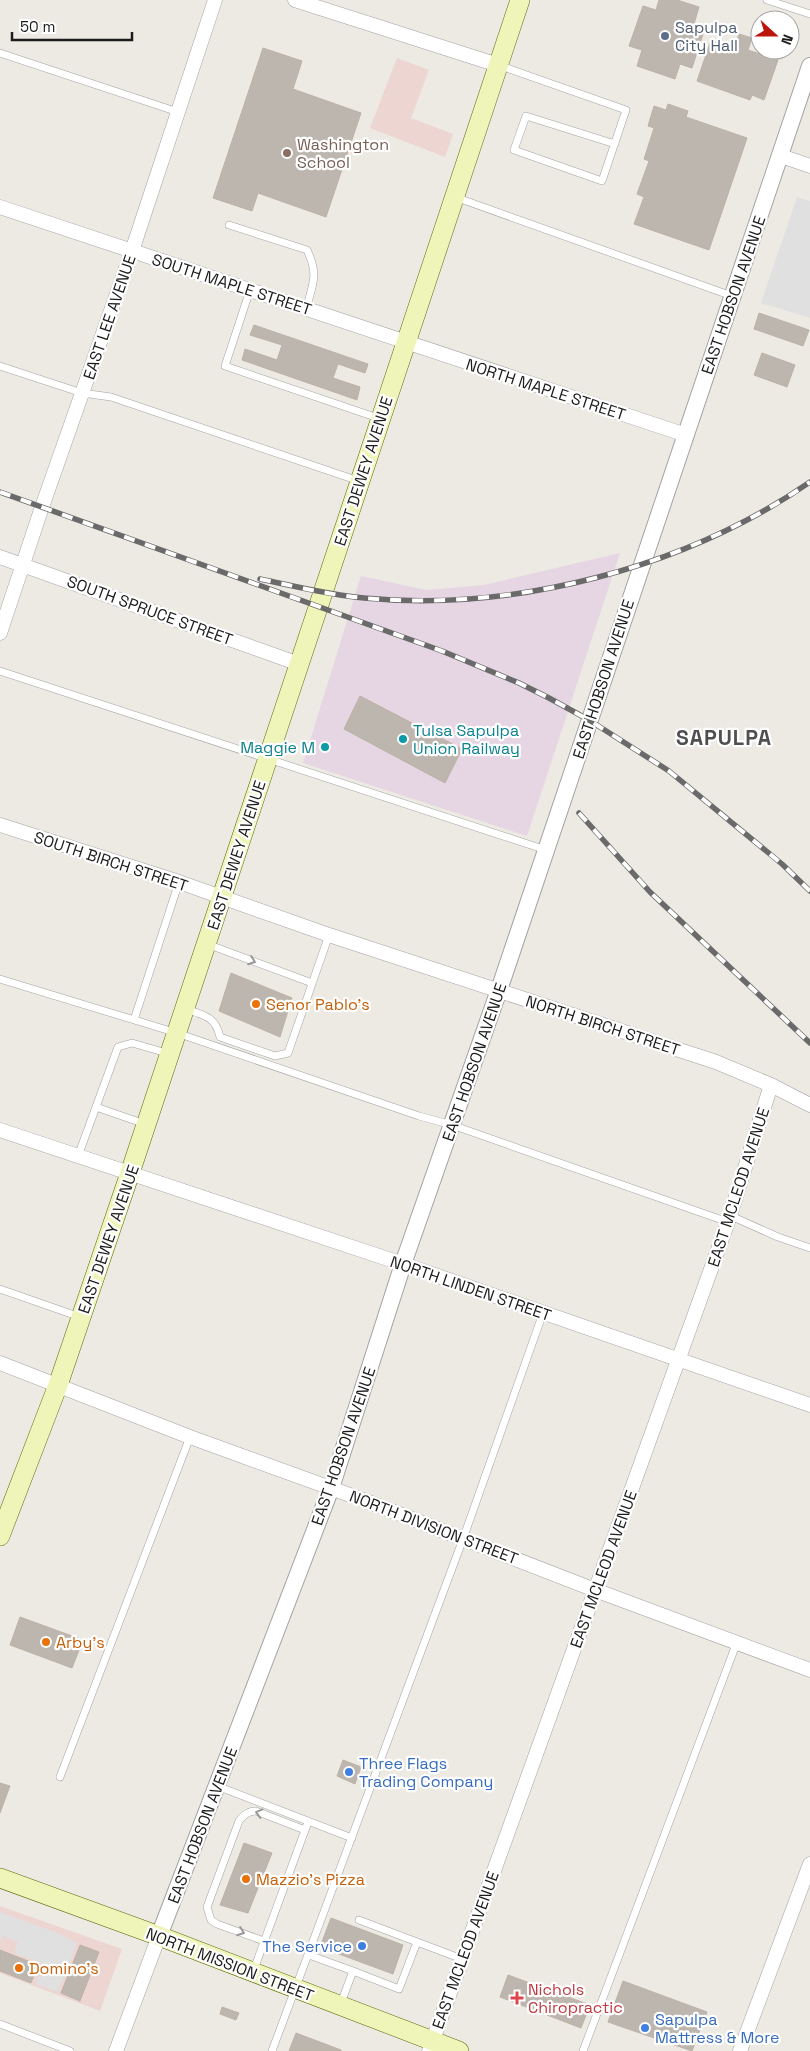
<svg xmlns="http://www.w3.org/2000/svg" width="810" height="2051" font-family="'Space Grotesk',sans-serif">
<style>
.commercial{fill:#edd5d2}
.industrial{fill:#e6d5e2}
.parking{fill:#e0e0e0}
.building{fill:#bdb6af;stroke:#bdb1a6}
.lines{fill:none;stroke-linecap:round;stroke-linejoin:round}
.service-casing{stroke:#a3a3a3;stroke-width:8}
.minor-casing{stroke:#a3a3a3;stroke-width:15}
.tertiary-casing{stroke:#a3a3a3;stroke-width:18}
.secondary-casing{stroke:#5c6a0c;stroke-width:20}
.service{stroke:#fff;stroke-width:7}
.minor{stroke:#fff;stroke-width:14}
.tertiary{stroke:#fff;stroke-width:16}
.secondary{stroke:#eff5b9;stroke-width:19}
.rail-casing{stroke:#6a6a6a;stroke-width:5.5}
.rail{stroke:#fff;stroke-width:4;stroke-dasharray:11;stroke-linecap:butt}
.oneway{stroke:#999}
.service-dot{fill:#5c6f8a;stroke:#fff;stroke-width:2}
.education-dot{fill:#8d6e63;stroke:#fff;stroke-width:2}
.culture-dot{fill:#0f9aa8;stroke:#fff;stroke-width:2}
.food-dot{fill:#e8710a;stroke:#fff;stroke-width:2}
.shop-dot{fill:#3f7fe0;stroke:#fff;stroke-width:2}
.health-dot{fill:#e0444e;stroke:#fff;stroke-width:2}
.labels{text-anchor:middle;stroke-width:4.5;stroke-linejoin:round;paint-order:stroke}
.service-label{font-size:16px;fill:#4e5e75;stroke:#fff;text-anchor:start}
.education-label{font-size:16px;fill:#785e54;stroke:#fff;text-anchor:start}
.street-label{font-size:16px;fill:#1c1c1c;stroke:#fff}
.culture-label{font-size:16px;fill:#0d838f;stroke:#fff;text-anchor:start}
.food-label{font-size:16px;fill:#c56008;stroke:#fff;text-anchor:start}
.shop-label{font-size:16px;fill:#366cbe;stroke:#fff;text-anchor:start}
.health-label{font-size:16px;fill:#be3a42;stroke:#fff;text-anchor:start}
.district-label{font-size:21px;font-weight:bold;letter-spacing:1px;fill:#4f4f4f;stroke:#fff}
</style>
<rect width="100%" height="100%" fill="#edeae3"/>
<path class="commercial" d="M397,58L429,70L411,118L453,134L445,157L370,128Z
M0,1906L122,1949L100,2011L0,1973Z"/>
<path class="industrial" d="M620,553L527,836L303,763L361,576L426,590L484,585Z"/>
<path class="parking" d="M797,197L810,201V318L761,303Z
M0,1912L60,1934L77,1943L58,1992L36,1984L43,1964L14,1953L18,1942L3,1936L0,1943Z"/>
<path class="building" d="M659,0H677L699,7L694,24L705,28L692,68L680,64L675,79L637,66L642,50L629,46L643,6L656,10Z
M739,34L752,38L748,50L778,60L764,100L752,95L750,100L697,81L711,40L734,48Z
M263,48L302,61L293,89L361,113L326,217L258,193L252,211L213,198Z
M668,104L688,111L686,117L747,138L709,250L634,224L644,197L637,194L649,161L644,159L654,128L648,126L654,106L666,110Z
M759,313L809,330L803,346L754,329Z
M254,325L368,364L365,373L338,364L333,378L360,387L357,400L242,360L245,349L277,360L282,345L250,335Z
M762,353L795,365L787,387L754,375Z
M360,696L462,749L445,783L344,729Z
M231,973L292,998L280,1037L219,1011Z
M20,1617L83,1640L72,1668L10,1645Z
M343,1760L361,1767L355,1784L337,1776Z
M0,1783L10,1786L0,1813Z
M244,1843L272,1853L248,1913L220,1905Z
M331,1918L403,1945L393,1974L320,1947Z
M80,1945L99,1952L80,2001L61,1993Z
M0,1950L38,1965L31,1983L0,1971Z
M508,1975L590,2005L581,2028L500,1997Z
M623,1981L707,2012L692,2051L608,2022Z
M222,2007L239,2013L236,2020L220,2014Z
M296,2033L341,2050V2051H289Z"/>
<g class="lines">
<g class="service-casing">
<path id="service" d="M767,0L810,14
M0,53L178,112
M498,65L626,110L602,181L514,150L526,116L615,144
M455,197L732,296
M229,225L307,250C319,275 313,283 306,309
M250,290L225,366L381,419
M0,366L82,393L111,397L359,481
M0,671L546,850
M207,944L312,983
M0,979L177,1033L419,1116L452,1125L728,1222
M186,1009C204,1015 216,1017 220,1037L275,1056L288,1053L329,935
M134,1020L179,882
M96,1107L145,1124
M78,1156L118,1047L132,1043L170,1054
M731,1216L778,1237L810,1248
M0,1289L80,1317
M60,1777L190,1437
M217,1786L352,1838
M359,1920L417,1942
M264,1941L217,1924L211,1920L207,1907L239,1821C244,1815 248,1811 256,1811L305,1830
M309,1955L353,1971
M253,1972L308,1822
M341,2003L353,1971L399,1989L417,1942L462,1959
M0,2024L70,2051
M272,2051L463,1539L543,1313
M583,2051L737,1642"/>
</g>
<g class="minor-casing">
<path id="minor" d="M295,0L498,65
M781,156L810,166
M0,207L686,435
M0,557L299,664
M0,633L42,507L132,251L215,0
M0,825L179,882L329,935L716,1062L771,1085L810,1105
M0,1130L403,1264L810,1405
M0,1363L190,1437L361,1499L595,1590L810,1670
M116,2051L159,1936
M429,2051L728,1222L771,1085
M740,2051L810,1864"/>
</g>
<g class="tertiary-casing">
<path id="tertiary" d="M159,1936L331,1488L403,1264L499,990L810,66"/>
</g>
<g class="secondary-casing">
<path id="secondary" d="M0,1536L58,1385L130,1173L520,0
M0,1878L159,1936L459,2051"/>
</g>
<use href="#service" class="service"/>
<use href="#minor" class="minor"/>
<use href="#tertiary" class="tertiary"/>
<use href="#secondary" class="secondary"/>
<g class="rail-casing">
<path id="rail" d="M0,492L442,651L519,683L549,698L589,720L669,771L782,864L810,891
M260,579C294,586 329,595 364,598C515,612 685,568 810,482
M579,813L650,892L810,1043"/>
</g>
<use href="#rail" class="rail"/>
</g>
<defs><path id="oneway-chevron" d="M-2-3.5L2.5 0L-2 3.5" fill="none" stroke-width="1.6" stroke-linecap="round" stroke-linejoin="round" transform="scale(1.25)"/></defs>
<g class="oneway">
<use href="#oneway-chevron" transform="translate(252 961) rotate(20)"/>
<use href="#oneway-chevron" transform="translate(259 1813) rotate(-165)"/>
<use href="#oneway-chevron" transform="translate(241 1932) rotate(20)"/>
</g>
<circle class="service-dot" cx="665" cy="36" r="5"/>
<circle class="education-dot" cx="287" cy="153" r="5"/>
<g class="culture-dot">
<circle cx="403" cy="739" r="5"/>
<circle cx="325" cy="747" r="5"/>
</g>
<g class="food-dot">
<circle cx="256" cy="1004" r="5"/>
<circle cx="46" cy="1642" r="5"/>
<circle cx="246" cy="1879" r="5"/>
<circle cx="19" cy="1968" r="5"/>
</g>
<g class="shop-dot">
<circle cx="349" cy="1772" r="5"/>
<circle cx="362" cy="1946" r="5"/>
<circle cx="645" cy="2028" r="5"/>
</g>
<path class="health-dot" d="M514.5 1990.5h5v5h5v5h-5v5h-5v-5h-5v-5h5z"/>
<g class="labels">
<g class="service-label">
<text x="675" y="33">Sapulpa<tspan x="675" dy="18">City Hall</tspan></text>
</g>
<g class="education-label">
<text x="297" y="150">Washington<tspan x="297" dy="18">School</tspan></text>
</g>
<g class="street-label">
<text transform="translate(232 284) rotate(18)" y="6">SOUTH MAPLE STREET</text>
<text transform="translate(733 295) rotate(-71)" y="6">EAST HOBSON AVENUE</text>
<text transform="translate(109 317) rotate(-71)" y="6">EAST LEE AVENUE</text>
<text transform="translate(546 389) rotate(18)" y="6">NORTH MAPLE STREET</text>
<text transform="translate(363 471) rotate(-72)" y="6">EAST DEWEY AVENUE</text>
<text transform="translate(150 610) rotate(20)" y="6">SOUTH SPRUCE STREET</text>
<text transform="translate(603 679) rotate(-72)" y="6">EAST HOBSON AVENUE</text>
<text transform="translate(236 855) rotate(-72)" y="6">EAST DEWEY AVENUE</text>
<text transform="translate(111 861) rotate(18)" y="6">SOUTH BIRCH STREET</text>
<text transform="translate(603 1025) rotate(18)" y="6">NORTH BIRCH STREET</text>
<text transform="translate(474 1062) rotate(-71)" y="6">EAST HOBSON AVENUE</text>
<text transform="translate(738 1187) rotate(-72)" y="6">EAST MCLEOD AVENUE</text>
<text transform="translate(108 1239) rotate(-71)" y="6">EAST DEWEY AVENUE</text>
<text transform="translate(471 1288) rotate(19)" y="6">NORTH LINDEN STREET</text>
<text transform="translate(343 1446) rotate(-71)" y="6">EAST HOBSON AVENUE</text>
<text transform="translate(434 1527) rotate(21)" y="6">NORTH DIVISION STREET</text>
<text transform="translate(603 1569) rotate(-70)" y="6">EAST MCLEOD AVENUE</text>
<text transform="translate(202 1825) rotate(-69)" y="6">EAST HOBSON AVENUE</text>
<text transform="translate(465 1950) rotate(-70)" y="6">EAST MCLEOD AVENUE</text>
<text transform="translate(230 1964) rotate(21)" y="6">NORTH MISSION STREET</text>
</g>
<g class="culture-label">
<text x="413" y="736">Tulsa Sapulpa<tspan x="413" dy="18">Union Railway</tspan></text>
<text x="315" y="753" text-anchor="end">Maggie M</text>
</g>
<g class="food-label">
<text x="266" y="1010">Senor Pablo's</text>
<text x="56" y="1648">Arby's</text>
<text x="256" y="1885">Mazzio's Pizza</text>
<text x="29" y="1974">Domino's</text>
</g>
<g class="shop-label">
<text x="359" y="1769">Three Flags<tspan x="359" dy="18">Trading Company</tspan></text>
<text x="352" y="1952" text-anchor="end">The Service</text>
<text x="655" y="2025">Sapulpa<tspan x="655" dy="18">Mattress &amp; More</tspan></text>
</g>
<g class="health-label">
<text x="528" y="1995">Nichols<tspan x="528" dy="18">Chiropractic</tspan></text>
</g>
<g class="district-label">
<text x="724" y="745">SAPULPA</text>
</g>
</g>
<g transform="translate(775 35) rotate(111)"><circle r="24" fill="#ffffff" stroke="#a4a4a4"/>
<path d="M0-4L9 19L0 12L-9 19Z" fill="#bb160e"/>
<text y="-8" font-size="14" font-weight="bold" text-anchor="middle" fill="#1c1c1c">N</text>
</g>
<path d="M12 32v8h120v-8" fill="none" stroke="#1c1c1c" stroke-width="2.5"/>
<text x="20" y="32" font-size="15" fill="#1c1c1c" stroke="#ffffff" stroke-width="4" paint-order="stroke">50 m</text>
</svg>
